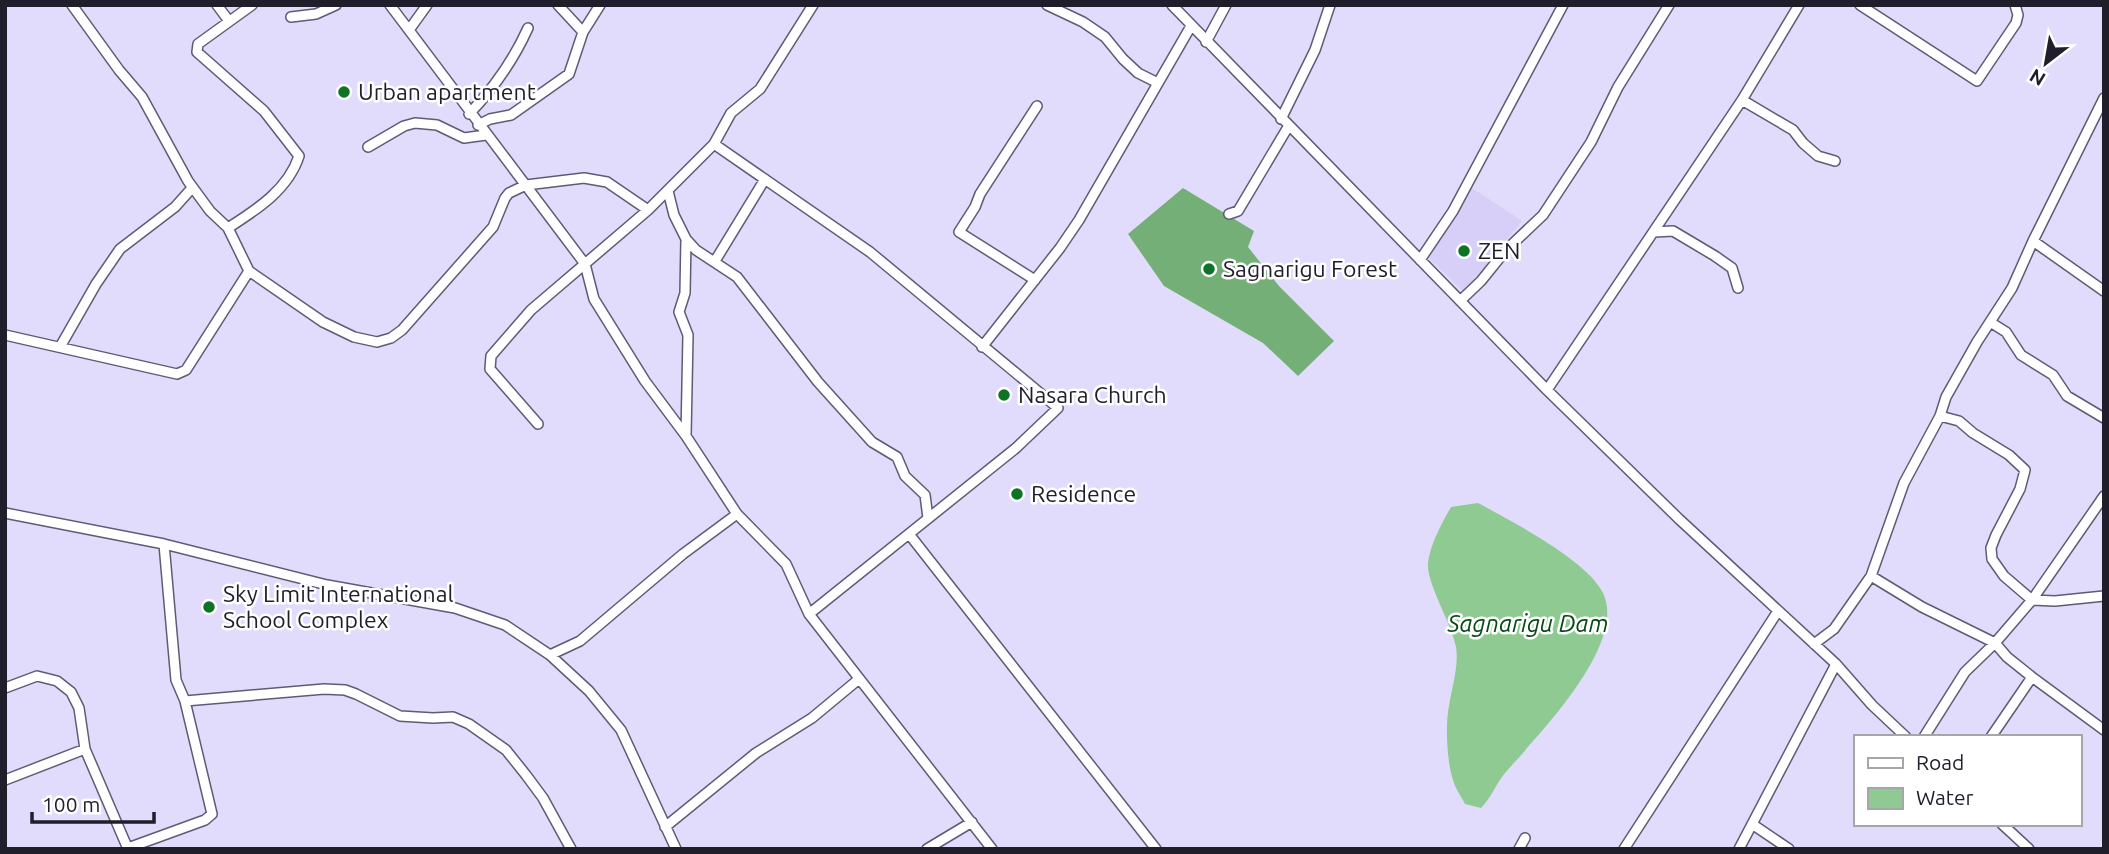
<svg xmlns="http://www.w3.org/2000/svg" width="2109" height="854" font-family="Ubuntu,sans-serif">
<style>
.built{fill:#d7cff7}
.forest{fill:#74af77}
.water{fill:#8eca91}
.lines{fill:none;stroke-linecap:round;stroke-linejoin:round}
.minor-casing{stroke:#5f5a76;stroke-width:12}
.minor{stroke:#fff;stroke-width:9}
.poi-dot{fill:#0e7425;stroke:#fff;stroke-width:2.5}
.labels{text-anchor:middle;stroke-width:5;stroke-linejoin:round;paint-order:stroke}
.poi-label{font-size:23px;fill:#201e2a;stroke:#fff;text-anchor:start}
.water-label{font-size:24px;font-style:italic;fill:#064a15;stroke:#fff}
</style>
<rect width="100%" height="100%" fill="#e1dbfc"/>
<path class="built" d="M1472,188L1522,221L1464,292L1429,258Z"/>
<path class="forest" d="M1183,188L1254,231L1248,247L1279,286L1334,341L1298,376L1263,343L1164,286L1128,234Z"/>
<path class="water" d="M1478,503C1511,521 1587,560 1603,593C1628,645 1536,737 1505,773C1495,785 1492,797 1481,808L1465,804C1461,796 1455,788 1453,780C1447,762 1445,725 1449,706C1452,687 1459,666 1456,647C1451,623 1429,587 1428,567C1428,548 1442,523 1451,507Z"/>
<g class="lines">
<g class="minor-casing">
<path id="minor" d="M72,5L119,70L142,97L188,181L210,211L228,228L249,271L323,322L354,337L377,342L391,338L402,330L493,227L505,198L509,193L526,185L584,178L607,182L648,210
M217,5L229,21
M390,5L585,264L594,299L645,381L686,436L737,514L786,564L809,614L992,849
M558,5L583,32
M1047,5L1083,22L1105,37L1123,59L1138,73L1158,83
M1172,5L1547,390L1679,519L1836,664L1872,705L1906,737
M1860,5L1977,81L2016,23L2018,15L2015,5
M291,17L316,14L336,5
M409,30L427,5
M1206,42L1226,5
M1742,100L1793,130L1803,143L1818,156L1835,161
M469,114C493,89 514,59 528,28
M1281,119L1315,50L1330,5
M478,125L490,119L511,115L569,74L583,32L600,5
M714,144L870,252L1058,408L1016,448L809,614
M368,147L404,126L415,123L437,125L464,138L486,135
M668,191L674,215L686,239L696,250L737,277L818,382L872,442L897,457L905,476L925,495L928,518
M1229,214L1238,211L1288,127
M228,228C256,210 288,190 299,156L264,111L197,52L198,44L252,5
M1654,232L1673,231L1715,256L1732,268L1738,288
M2033,241L2104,291
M1420,260L1453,211L1563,5
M715,261L765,179
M1035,280L959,232L975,207L980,194L1037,106
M1460,301L1481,281L1506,250L1543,215L1591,142L1618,87L1669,5
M1990,322L2006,332L2021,355L2053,375L2067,396L2104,418
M5,335L177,374L186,370L249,271
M60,347L96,284L120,249L175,207L192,188
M982,347L1060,248L1079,220L1191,26
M1547,390L1742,100L1799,5
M1940,416L1959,421L1973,433L2009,455L2025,470L2020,489L1996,535L1991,548L1992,559L2004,576L2032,600L2055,601L2104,596
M538,424L490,369L491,356L531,310L648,210L714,144L731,113L760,89L813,5
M686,436L688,335L679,312L685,293L686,239
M5,513L164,544L327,585L455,608L505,625L550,655L580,641L683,554L737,514
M909,534L1156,849
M1871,576L1922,607L1995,643L2007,657L2032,677L2104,730
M1814,644L1834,629L1871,576L1904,483L1940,416L1946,397L1977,342L2012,288L2033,241L2104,98
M550,655L589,691L621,730L676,849
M5,688L37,676L57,681L71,692L79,708L85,749L128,849
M185,701L324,689L345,690L356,694L400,716L433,718L453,717L469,724L506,750L526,775L543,798L571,849
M1924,737L1965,672L1995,643L2032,600L2104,496
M1991,737L2032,677
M5,780L85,749
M1752,824L1789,849
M2002,824L2029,849
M665,827L756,753L812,718L859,679
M128,848L205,820L212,814L185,701L176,680L164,544
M927,849L972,822
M1519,849L1525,838
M1624,849L1778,611
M1739,849L1836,664"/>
</g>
<use href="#minor" class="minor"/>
</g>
<g class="poi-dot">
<circle cx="344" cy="92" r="7"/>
<circle cx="1464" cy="251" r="7"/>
<circle cx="1209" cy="269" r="7"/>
<circle cx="1004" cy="395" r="7"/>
<circle cx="1017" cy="494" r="7"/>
<circle cx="209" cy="607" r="7"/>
</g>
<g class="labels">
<g class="poi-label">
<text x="358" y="100">Urban apartment</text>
<text x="1478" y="259">ZEN</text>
<text x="1223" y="277">Sagnarigu Forest</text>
<text x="1018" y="403">Nasara Church</text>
<text x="1031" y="502">Residence</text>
<text x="223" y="602">Sky Limit International<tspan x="223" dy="26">School Complex</tspan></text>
</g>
<g class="water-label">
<text x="1528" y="632">Sagnarigu Dam</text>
</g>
</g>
<rect width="2109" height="854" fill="none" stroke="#201e2a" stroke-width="14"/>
<rect x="1854" y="735" width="228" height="91" fill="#ffffff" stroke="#a6a5aa" stroke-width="2"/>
<rect x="1868" y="758" width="35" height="10" fill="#ffffff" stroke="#a6a5aa" stroke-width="2"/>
<text x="1916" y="770" font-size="21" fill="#201e2a">Road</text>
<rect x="1868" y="788" width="35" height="21" fill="#8eca91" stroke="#a6a5aa" stroke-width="2"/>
<text x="1916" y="805" font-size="21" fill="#201e2a">Water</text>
<g transform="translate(2046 63) rotate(211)" stroke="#ffffff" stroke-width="5" paint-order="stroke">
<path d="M0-5L12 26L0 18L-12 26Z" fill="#201e2a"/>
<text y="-10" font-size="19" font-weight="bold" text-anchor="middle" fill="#201e2a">N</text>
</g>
<path d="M32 812v10h122v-10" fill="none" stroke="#201e2a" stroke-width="3.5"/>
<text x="42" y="812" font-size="21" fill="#201e2a" stroke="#ffffff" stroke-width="5" paint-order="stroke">100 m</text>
</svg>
